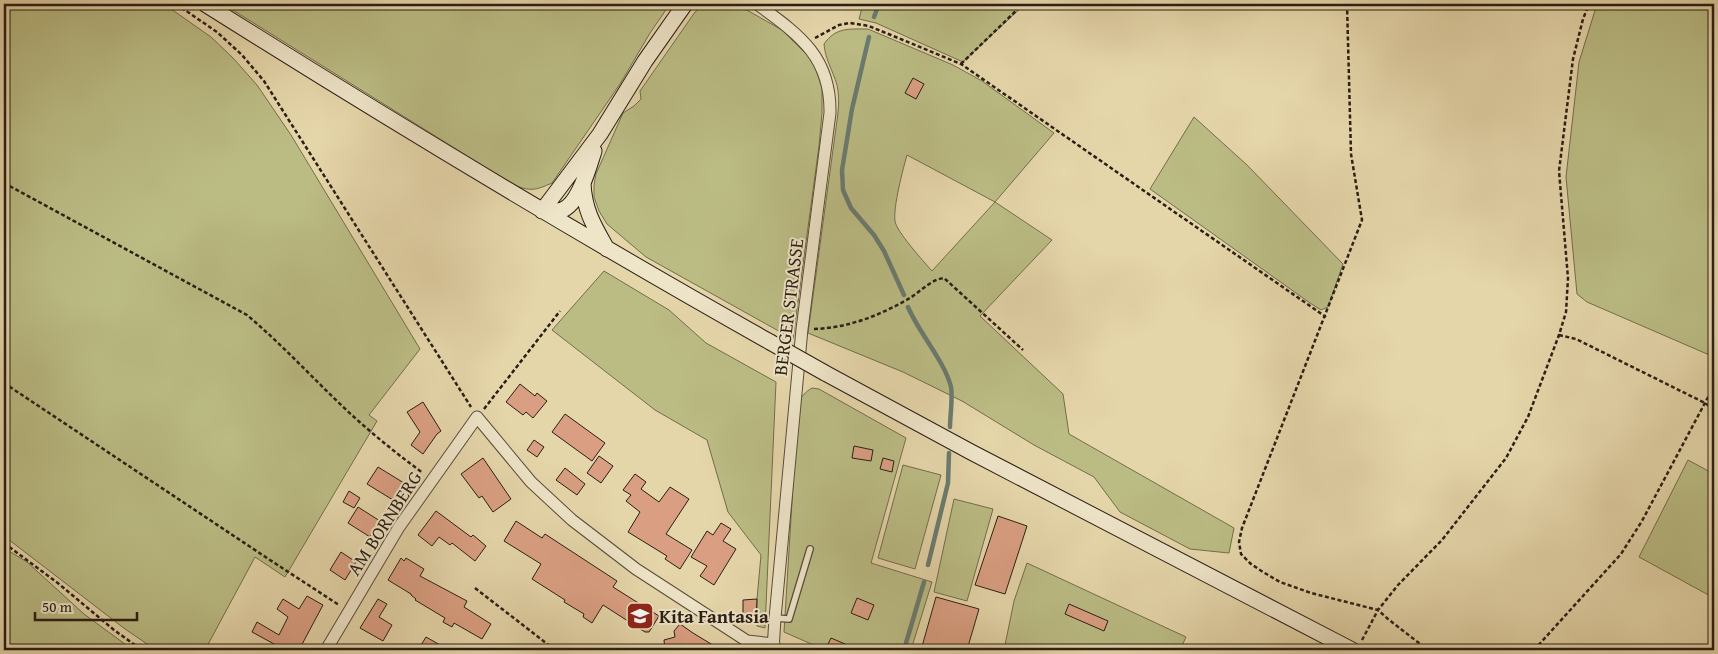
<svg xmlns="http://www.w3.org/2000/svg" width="1718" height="654" font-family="'Gentium Book Plus',serif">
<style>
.green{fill:#bbbc84;stroke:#726d4c;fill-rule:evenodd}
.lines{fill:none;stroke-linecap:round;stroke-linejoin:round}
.stream{stroke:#6a7b70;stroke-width:4.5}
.building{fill:#da9f82;stroke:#291e14}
.lane-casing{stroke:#584c3a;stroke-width:8}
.street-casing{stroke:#584c3a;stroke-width:13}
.secondary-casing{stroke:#291e14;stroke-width:17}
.path{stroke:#291e14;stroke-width:2.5;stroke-dasharray:4 2.5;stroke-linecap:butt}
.lane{stroke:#eee4c8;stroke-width:5.5}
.street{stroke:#eee4c8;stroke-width:11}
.secondary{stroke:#eee4c8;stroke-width:15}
.secondary-bridge-casing{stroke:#291e14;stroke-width:17;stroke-linecap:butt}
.secondary-bridge{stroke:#eee4c8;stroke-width:15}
.labels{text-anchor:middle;stroke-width:4;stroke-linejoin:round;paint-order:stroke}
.street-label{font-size:19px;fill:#291e14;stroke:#eee4c8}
.poi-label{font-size:19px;font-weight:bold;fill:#291e14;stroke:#eee4c8;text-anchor:start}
</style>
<rect width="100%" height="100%" fill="#e5d6aa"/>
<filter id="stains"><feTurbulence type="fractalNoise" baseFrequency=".004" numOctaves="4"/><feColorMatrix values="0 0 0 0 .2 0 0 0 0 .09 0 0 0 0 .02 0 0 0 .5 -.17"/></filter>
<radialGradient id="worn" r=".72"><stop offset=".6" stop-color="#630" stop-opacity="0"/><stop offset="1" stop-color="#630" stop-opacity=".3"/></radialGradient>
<path class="green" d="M4,4H164L211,37L233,58L257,85L291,135L420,349L369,415L377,421L285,577L255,557L205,650H156L125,629L4,536Z
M223,4H670L650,33L620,84L552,183C536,190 531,192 514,185Z
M706,4L738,5L782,30L810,58L816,70L822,88V113L819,146L793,339L646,257L607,224L599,211L594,197V185L596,174L623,113L634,106L641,99L640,91L695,12Z
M863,4H1025L963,62L876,23L859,19Z
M1597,4H1714V357L1587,302L1577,294L1566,177L1579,62Z
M868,29L953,65L982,81L1054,133L995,202L1052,240L980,316L1063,394L1069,434L1234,528L1229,553L1190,549L1120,512L1094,477L1034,445L962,401L903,372L808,333L838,113C839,103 839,94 837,85C833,71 825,59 824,44C836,27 849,29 868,29ZM907,155L995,202L932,271C924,262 896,231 895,221C893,207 903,169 907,155Z
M1194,117L1247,165L1343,264L1328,307L1321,310L1310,303L1150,189Z
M604,271L669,310L706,343L776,382L765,628L757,626V599L761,555L728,512L707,440L655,410L552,330Z
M812,388L819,389L906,438L871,563L932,582L911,650H825L784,632L798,404C801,397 805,392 812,388Z
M1688,460L1714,474V598L1639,557Z
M903,465L941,475L915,569L878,558Z
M954,499L993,509L967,601L934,592Z
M4,548L27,562L84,614L133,650H4Z
M1027,563L1186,637L1180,650H1004L1014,601Z"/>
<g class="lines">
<path class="stream" d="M874,17L879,4
M869,37L852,109L842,170L843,190L851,208L874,235L884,251L904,295
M908,307C919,333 945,362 951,387C953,397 950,416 950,427
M928,565L948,483L949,453
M904,650L924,582"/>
</g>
<path class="building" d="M913,78L924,84L916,99L905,93Z
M520,384L535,396L537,393L547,401L533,418L526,412L523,415L506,402Z
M423,402L441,431L437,434L423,454L411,445L420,432L407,412Z
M565,414L605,443L592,461L552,432Z
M534,440L544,447L537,457L527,450Z
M854,446L873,450L871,461L852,458Z
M599,456L613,466L601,483L587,473Z
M483,458L511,499L493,512L482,496L479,498L461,474Z
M883,458L894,461L892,472L880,469Z
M378,467L404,483L393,500L367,484Z
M565,468L585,484L577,495L556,480Z
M635,474L646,482L641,489L659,502L670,487L689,499L666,534L692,550L680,569L665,559L667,556L628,532L640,512L626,501L631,495L623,490Z
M349,491L360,498L354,508L343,502Z
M358,507L380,521L370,537L348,523Z
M436,511L471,537L473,535L486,546L475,561L452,543L450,545L439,537L432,546L418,535Z
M998,516L1027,526L1005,594L975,585Z
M516,521L542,538L545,534L617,581L613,587L659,616L649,632H645L603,605L592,623L583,617L584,614L564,602L565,600L532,579L541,564L504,541Z
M721,523L731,529L723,541L736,549L714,585L700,576L707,566L691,557L707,531L713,535Z
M341,552L356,562L345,580L330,570Z
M401,558L404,561L406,558L424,569L420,576L467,601L464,607L491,624L482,639L454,623L452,627L443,622L445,618L415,600L416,599L411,595V594L388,580Z
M307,596L323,605L299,650H285L252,632L257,622L279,635L288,617L277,609L283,599L299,609Z
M936,597L979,609L967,650H921Z
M857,598L874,605L868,620L851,613Z
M378,599L387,604L379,617L392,625L383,641L360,628Z
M757,599L756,619H743V600Z
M1069,604L1108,621L1104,631L1065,614Z
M680,624L693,633L721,650H665L664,640L675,637L674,631Z
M426,637L449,650H418Z
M831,638L859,650H825Z"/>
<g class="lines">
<g class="lane-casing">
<path id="lane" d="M775,618L789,619L810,549"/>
</g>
<g class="street-casing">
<path id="street" d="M757,4C798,34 831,56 830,113L802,329L775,618L773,650
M326,650L399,527L477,417L531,482L572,520L636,569L747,641L774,644"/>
</g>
<g class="secondary-casing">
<path id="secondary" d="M205,4C391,121 578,234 770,342
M583,183C584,210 594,226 607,249
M542,211L600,134L645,61L685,4
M542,211C549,211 556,212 562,210C579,204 589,167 594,151
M825,373L971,452L1352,650"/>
</g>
<path class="path" d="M176,4L217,32L242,55L264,81L471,407
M1347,4L1351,154L1362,220L1242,528L1239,542L1241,554L1251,564L1263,572L1280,582L1311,593L1378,610L1388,619L1428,650
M815,38L839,25L850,23L869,26L961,64L1326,317
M961,64L1023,4
M4,183L247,315C279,342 308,373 338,402C365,428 393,451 423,473
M814,329C848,328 881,315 910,298C921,291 932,279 944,278L1023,350
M1559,335L1576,339L1705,403L1714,410
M4,383L270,560L339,605
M484,409L560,311
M4,543L59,584L114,630L142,650
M475,588L555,650
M1362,640L1378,610L1398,585L1442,540L1506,458L1528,417L1559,335L1566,312L1568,278L1559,171L1573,59L1583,19L1589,4
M1534,650L1621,554L1642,521L1714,386"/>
<use href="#lane" class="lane"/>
<use href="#street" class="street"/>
<use href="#secondary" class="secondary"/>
<g class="secondary-bridge-casing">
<path id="secondary-bridge" d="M770,342L825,373"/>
</g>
<use href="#secondary-bridge" class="secondary-bridge"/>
</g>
<defs>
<g id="school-square" transform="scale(1.4375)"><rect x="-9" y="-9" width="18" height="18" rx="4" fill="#8f2418" stroke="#eee4c8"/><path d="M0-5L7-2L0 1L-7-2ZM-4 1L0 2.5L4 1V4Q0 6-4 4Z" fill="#fff"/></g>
</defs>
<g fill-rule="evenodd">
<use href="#school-square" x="640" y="616"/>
</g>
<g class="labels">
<g class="street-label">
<text transform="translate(788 307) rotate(-83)" y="7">BERGER STRASSE</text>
<text transform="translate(384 523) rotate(-57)" y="7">AM BORNBERG</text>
</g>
<g class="poi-label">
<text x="659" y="623">Kita Fantasia</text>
</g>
</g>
<rect width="1718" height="654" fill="none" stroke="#e5d6aa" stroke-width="20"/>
<rect x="5" y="5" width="1708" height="644" fill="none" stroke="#291e14" stroke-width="2.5"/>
<rect x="10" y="10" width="1698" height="634" fill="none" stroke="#291e14"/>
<path d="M35 612v8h102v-8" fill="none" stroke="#291e14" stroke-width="2.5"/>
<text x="42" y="612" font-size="15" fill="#291e14" stroke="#eee4c8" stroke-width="4" paint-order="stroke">50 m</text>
<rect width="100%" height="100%" filter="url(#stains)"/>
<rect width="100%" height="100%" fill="url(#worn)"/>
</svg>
